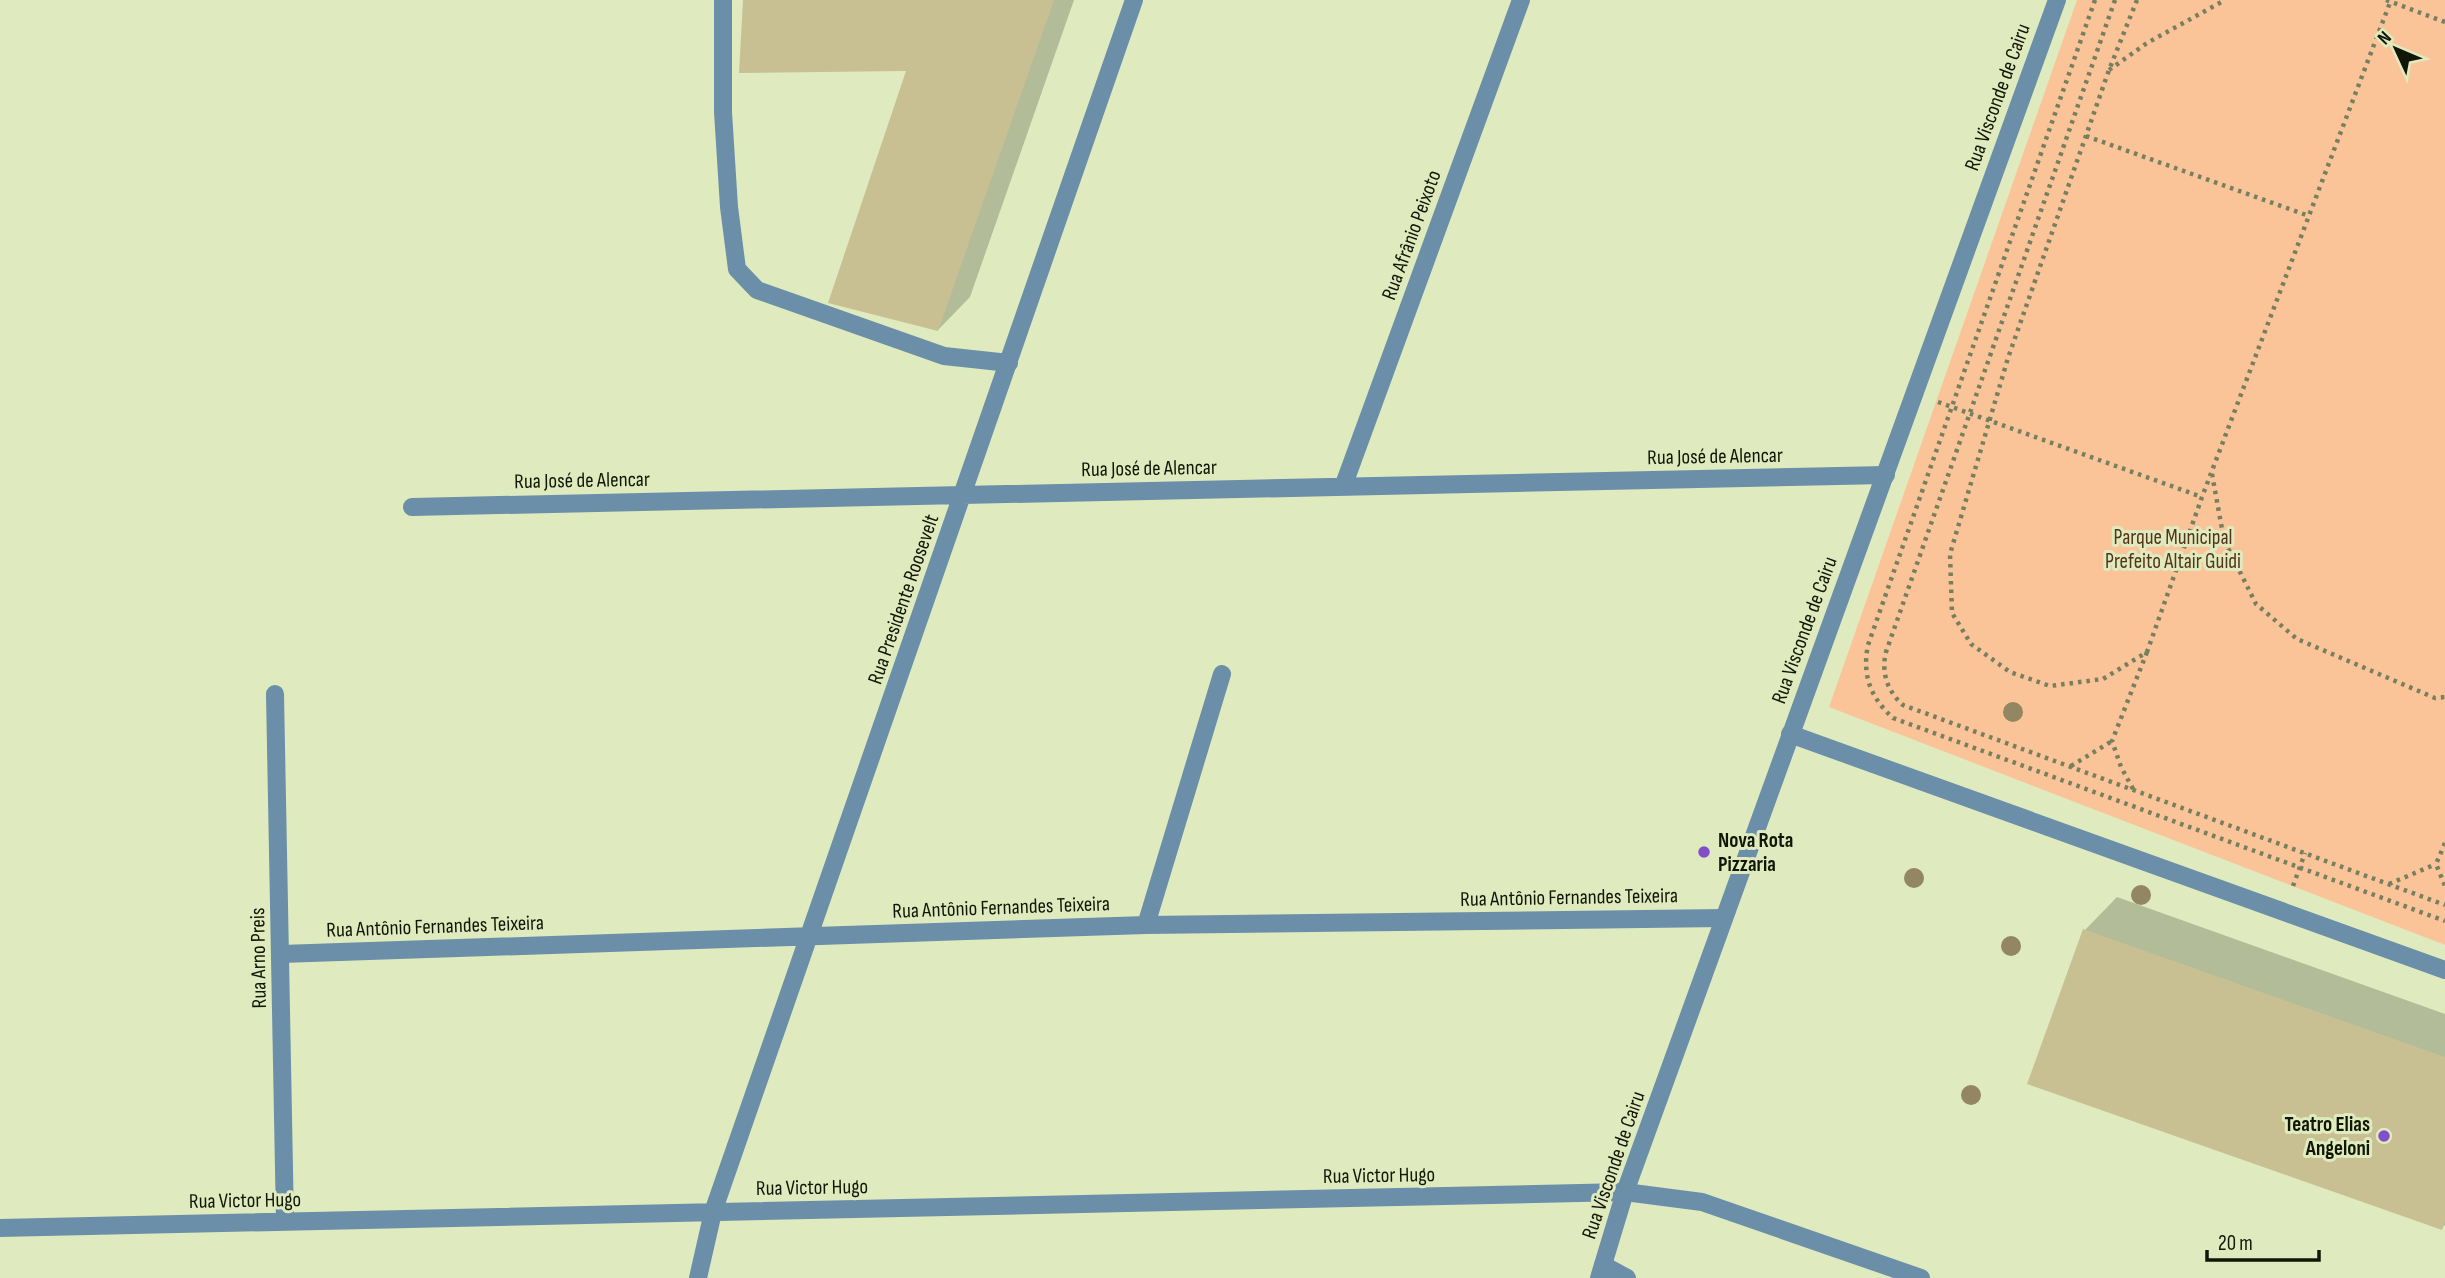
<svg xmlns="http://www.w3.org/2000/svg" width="2445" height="1278" font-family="'Sofia Sans Condensed',sans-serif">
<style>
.green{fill:#fbc498}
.shadow{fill:#0003}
.building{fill:#c8c093}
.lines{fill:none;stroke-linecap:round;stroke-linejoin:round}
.path{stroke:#777f61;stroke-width:4.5;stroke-dasharray:3.5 5;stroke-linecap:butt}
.service{stroke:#6b8fa8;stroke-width:18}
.pedestrian{stroke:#6b8fa8;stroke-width:18}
.minor{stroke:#6b8fa8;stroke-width:18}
.tertiary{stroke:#6b8fa8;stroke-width:18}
.tree{fill:#938663}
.poi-dot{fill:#814fc7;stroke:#dfebbe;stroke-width:2.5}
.labels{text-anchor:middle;stroke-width:6;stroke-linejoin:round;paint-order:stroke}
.street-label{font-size:21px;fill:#121606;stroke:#dfebbe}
.park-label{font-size:21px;fill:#543419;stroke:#dfebbe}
.poi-label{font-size:21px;font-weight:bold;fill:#121606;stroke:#dfebbe;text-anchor:start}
</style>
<rect width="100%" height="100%" fill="#dfebbe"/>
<path class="green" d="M2077,0H2445V945L1829,707Z"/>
<path class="shadow" d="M745,0H1074L970,297L938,330L909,69Z
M2117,897L2445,1014V1225L2441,1228L2085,930Z"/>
<path class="building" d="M743,0H1054L938,331L828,303L906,71L739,73Z
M2083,929L2445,1057V1221L2442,1230L2027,1084Z"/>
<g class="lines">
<path class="path" d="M2095,0L1868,645C1862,675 1870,697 1893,718L2445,921
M2115,0L1886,652C1881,672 1887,691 1903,705L2445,905
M2137,0L2109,70L2008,358L1950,554L1952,613L1971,644L2010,672L2050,686L2103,679L2147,652L2202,497L2391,0
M2386,0L2445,22
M2109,70L2147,43L2225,0
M2086,136L2309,216
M1938,402L2202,497
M2212,474L2224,540L2256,604L2297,639L2435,698L2445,697
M2071,766L2112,741
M2133,789L2121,767L2112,741L2147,652
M2445,843L2436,864L2445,886
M2389,884L2436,864
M2293,886L2305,853"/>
<path class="service" d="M723,0V112L729,207L737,269L757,290L944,356L1009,363
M1790,734L2445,970
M1603,1265L1627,1278"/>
<path class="pedestrian" d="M1625,1192L1702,1202L1921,1278"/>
<path class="minor" d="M1343,487L1521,0
M412,507L1886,475
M275,694L285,1222
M1146,925L1222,674
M281,954L1146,925L1724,918
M0,1228L1625,1192
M698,1278L713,1212L1134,0"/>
<path class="tertiary" d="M1599,1278L1625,1192L2057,0"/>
</g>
<g class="tree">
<circle cx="2013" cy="712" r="10"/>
<circle cx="1914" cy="878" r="10"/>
<circle cx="2141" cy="895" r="10"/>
<circle cx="2011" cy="946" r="10"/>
<circle cx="1971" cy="1095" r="10"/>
</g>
<g class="poi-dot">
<circle cx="1704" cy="852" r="7"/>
<circle cx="2384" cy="1136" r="7"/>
</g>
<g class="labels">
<g class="street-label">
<text transform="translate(1997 97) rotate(-70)" y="7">Rua Visconde de Cairu</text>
<text transform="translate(1411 235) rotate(-70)" y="7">Rua Afrânio Peixoto</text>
<text transform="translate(1715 456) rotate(-1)" y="7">Rua José de Alencar</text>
<text transform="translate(1149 468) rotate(-1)" y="7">Rua José de Alencar</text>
<text transform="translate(582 480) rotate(-1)" y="7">Rua José de Alencar</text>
<text transform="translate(903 599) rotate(-71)" y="7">Rua Presidente Roosevelt</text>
<text transform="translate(1804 630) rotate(-70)" y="7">Rua Visconde de Cairu</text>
<text transform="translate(1569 897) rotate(-1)" y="7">Rua Antônio Fernandes Teixeira</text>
<text transform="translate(1001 907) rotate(-2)" y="7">Rua Antônio Fernandes Teixeira</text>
<text transform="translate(435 926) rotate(-2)" y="7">Rua Antônio Fernandes Teixeira</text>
<text transform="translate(258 958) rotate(-91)" y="7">Rua Arno Preis</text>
<text transform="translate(1613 1165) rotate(-71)" y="7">Rua Visconde de Cairu</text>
<text transform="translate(1379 1175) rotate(-1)" y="7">Rua Victor Hugo</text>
<text transform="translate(812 1187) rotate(-1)" y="7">Rua Victor Hugo</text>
<text transform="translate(245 1200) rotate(-1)" y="7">Rua Victor Hugo</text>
</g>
<g class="park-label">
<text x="2173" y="544">Parque Municipal<tspan x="2173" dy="24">Prefeito Altair Guidi</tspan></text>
</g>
<g class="poi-label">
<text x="1718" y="847">Nova Rota<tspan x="1718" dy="24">Pizzaria</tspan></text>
<text x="2370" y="1131" text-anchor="end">Teatro Elias<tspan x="2370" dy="24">Angeloni</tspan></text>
</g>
</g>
<g transform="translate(2396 49) rotate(314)" stroke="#dfebbe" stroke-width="5" paint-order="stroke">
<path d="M0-5L12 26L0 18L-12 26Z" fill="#121606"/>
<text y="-10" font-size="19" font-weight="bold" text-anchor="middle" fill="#121606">N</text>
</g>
<path d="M2207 1250v10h112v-10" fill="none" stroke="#121606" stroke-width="3.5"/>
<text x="2218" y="1250" font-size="21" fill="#121606" stroke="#dfebbe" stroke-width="5" paint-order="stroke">20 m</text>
</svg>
